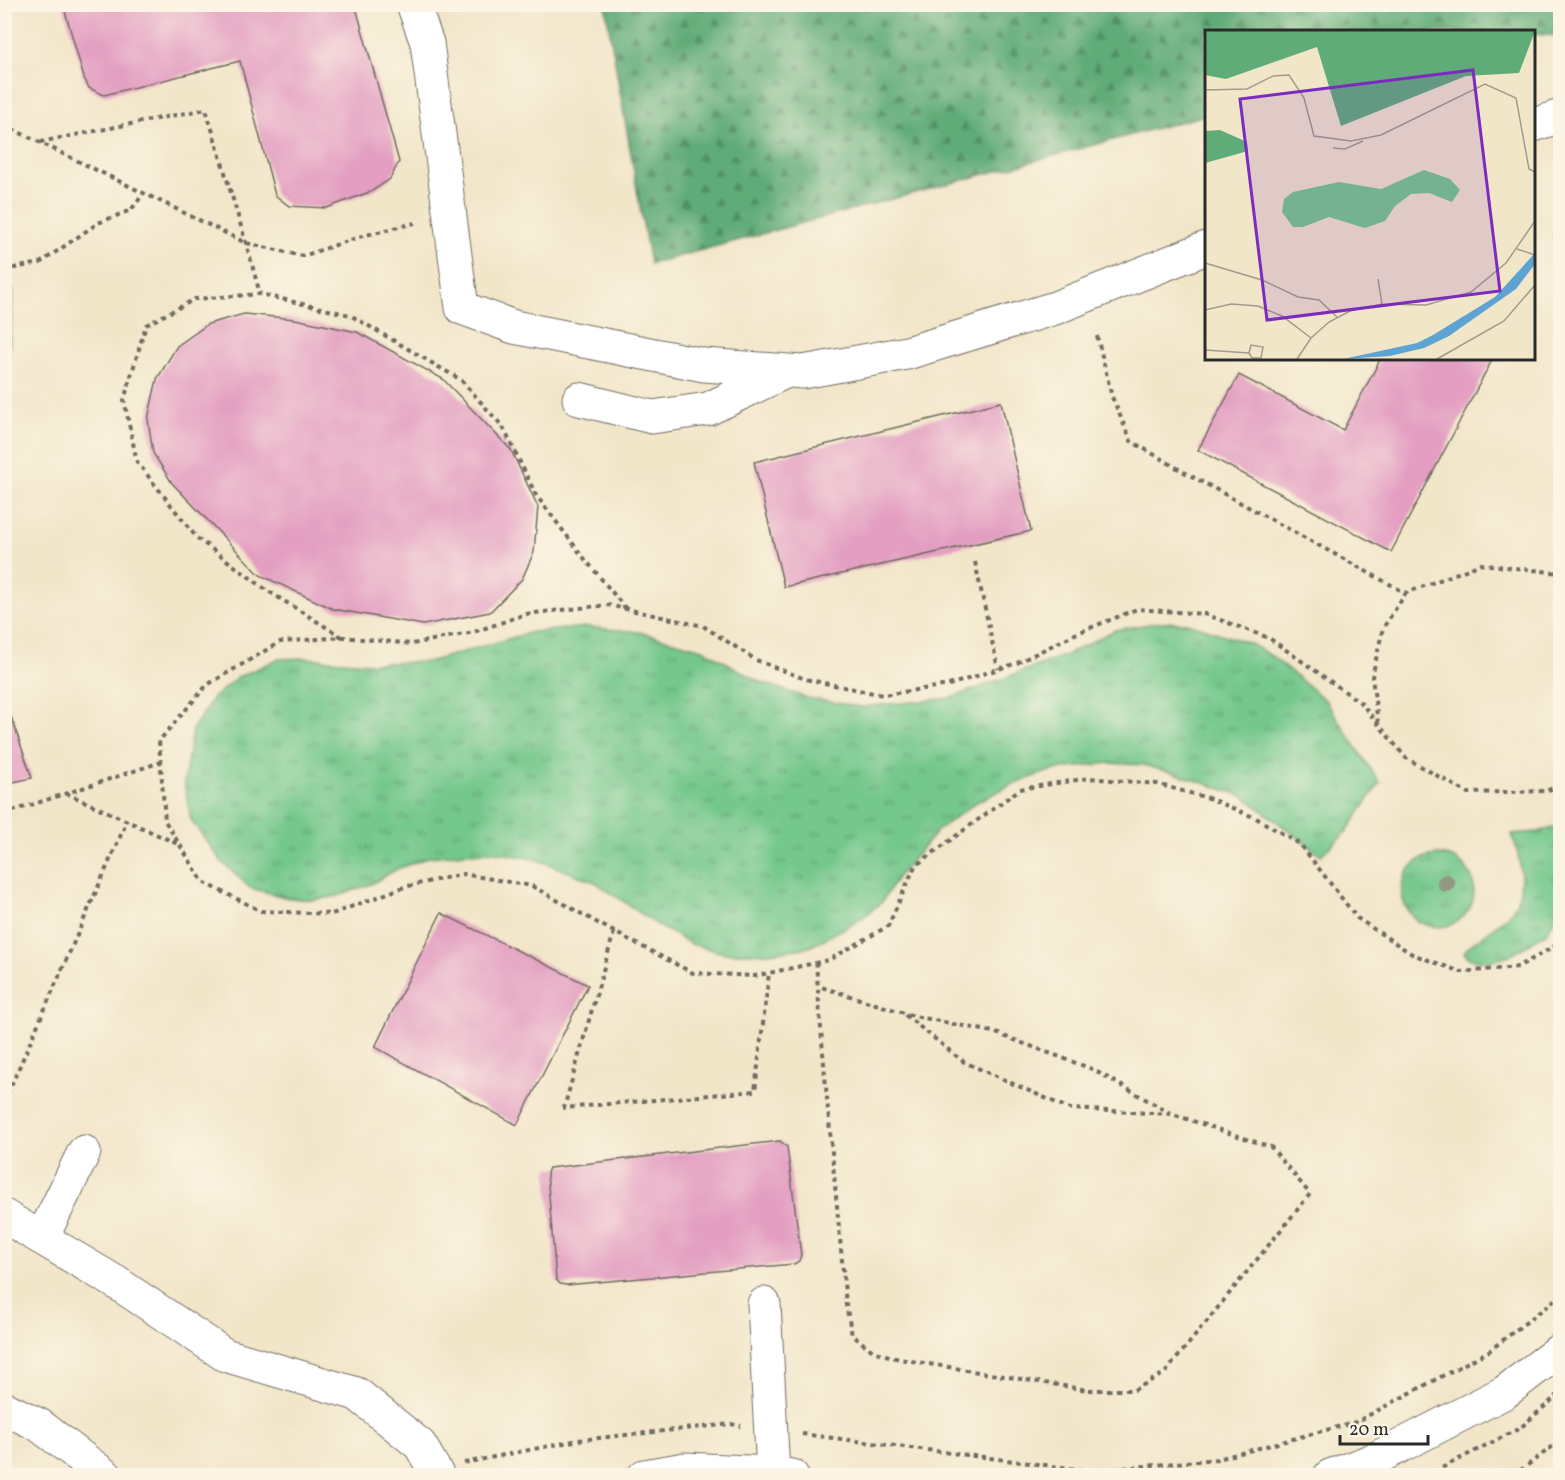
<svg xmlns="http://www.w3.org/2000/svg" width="1565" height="1480" font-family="Vollkorn,serif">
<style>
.grass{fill:url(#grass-tufts);stroke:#507a5c;stroke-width:1.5}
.forest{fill:url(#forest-firs);stroke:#466c52;stroke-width:1.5}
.building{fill:#e39ec1}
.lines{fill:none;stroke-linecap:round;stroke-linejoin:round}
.minor-casing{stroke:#716c62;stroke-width:35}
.path{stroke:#716c62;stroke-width:4;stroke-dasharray:4.5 4.5;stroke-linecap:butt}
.minor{stroke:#fff;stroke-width:33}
.tree{fill:#919982}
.inset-road{fill:none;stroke:#a29b8a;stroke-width:1.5}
.view{fill:#7b2cbf;fill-opacity:0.15;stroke:#7b2cbf;stroke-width:3}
.inset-edge{fill:none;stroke:#2b2b2b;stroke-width:3}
</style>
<defs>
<pattern id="grass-tufts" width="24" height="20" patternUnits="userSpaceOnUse" patternTransform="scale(1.5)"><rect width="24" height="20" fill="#75c88c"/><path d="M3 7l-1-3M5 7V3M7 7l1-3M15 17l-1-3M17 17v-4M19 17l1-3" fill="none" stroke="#60a373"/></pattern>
<pattern id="forest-firs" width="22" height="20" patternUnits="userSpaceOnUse" patternTransform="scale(1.5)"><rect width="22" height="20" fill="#60ac78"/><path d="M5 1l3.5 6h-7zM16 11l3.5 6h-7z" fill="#4f8c63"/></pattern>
</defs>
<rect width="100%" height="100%" fill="#fcf5e5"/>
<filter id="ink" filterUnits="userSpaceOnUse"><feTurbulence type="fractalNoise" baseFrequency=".0167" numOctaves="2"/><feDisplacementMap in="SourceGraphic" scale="12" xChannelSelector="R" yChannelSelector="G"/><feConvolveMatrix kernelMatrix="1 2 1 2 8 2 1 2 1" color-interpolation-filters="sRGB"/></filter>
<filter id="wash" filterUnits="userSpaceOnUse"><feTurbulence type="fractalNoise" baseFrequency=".008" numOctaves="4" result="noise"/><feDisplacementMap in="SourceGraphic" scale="24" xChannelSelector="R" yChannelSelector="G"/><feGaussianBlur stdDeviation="1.35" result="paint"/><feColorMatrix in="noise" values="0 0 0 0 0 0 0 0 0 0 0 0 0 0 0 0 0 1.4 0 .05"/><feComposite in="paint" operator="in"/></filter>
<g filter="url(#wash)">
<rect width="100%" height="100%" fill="#f2e6c9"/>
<path class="grass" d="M1161,622L1188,623L1251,644L1273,657L1325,700L1380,783L1347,831L1321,855L1243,796L1177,774L1143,765L1109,763L1053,770L1013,784L975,803L937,831L896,879L882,902L858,921L809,947L770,953H724L691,944L659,926L595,882L535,859L495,852L465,853L429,857L397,869L371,884L338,896L313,900L289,898L250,888L221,861L191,820L184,784L192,730L212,699L236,678L278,659L304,658L369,663L428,662L532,632L586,627L639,632L703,649L758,681L807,698L862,707L951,698L1066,655L1115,630Z
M1560,826V910L1547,932L1515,953L1492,961L1470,959L1464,953C1468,944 1477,941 1484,935C1492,928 1502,921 1509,914C1528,893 1520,857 1512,834L1538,832Z
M1402 891a36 36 0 1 1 72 0a36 36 0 1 1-72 0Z"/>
<path class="forest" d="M1560,4V36L1534,34V32H1206V115L650,264L605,5Z
M5,285L13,290L9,352L5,353Z"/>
<g id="blocks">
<path class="building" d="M63,4H355L399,162L390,179L372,191L327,208L289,206L275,195L240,61L104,95L89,88L84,78Z
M1560,222V241L1554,238Z
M244,314L295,319L357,332L443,379L511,450L538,507L534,552L522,579L490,612L423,625L333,609L260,575L172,483L153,453L148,419L157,379L177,346L208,324Z
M1381,358H1493L1391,552L1198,450L1239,375L1343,430Z
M1001,402L1031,531L784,587L754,462Z
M4,696L32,778L4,784Z
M441,913L588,985L517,1125L375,1047Z
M780,1141L787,1147L801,1255L799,1261L794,1264L566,1285L560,1284L556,1279L547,1173L549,1168Z"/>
</g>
</g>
<g filter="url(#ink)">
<use href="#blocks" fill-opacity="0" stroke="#716c62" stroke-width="1.5"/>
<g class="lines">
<g class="minor-casing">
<path id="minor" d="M413,4L427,43L462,308L514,327L704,365L803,372L907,353L1055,308L1206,248
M1534,125L1560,116
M579,399L652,417L708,409L785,372
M4,1216L117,1283L225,1355L357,1394L420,1445L438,1476
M42,1238L84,1152
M764,1304L773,1473
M4,1408L39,1425L106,1476
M644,1476L685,1469L773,1473L792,1476
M1330,1476L1371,1461L1505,1392L1560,1350"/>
</g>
<path class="path" d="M4,125L246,243L303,256L362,236L415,223
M40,142L206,109L246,243L260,294
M4,270L40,263L98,223L131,210L144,193
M1097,336L1112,397L1131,441L1184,472L1406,593L1481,564L1560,573
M975,562L998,669
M342,637L268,591L197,538L137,462L124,400L146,325L195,299L260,294L350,315L461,380L503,427L536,495L580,553L626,609
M1378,723L1372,677L1383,628L1406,593
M1560,785L1546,791L1468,793L1406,758L1361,703L1269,638L1204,614L1137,609L1075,634L1017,663L949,685L883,695L805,679L756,660L703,626L608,605L526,614L474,632L412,644L343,637L280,642L207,685L159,741L165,821L203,882L261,911L332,914L404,887L463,874L532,886L614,932L693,973L755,976L829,960L888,926L915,866L1020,789L1089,778L1157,784L1208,798L1256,818L1300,844L1357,918L1412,954L1461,972L1518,967L1560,943
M66,793L180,845
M4,814L161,762
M614,932L564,1108L755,1091L769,973
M816,962C824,1077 836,1191 846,1305L852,1335L873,1351L899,1359L1088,1390H1134L1165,1373L1310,1194L1271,1147L1172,1114L1092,1069L993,1032L914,1016L818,986
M905,1015L964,1062L1070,1109L1171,1114
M4,1102L127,821
M802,1434L1092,1471L1218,1459L1356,1422L1489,1351L1560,1296
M464,1463L579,1440L731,1424L741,1426
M1426,1476L1520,1428L1560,1393
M1513,1476L1560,1441"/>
<use href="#minor" class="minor"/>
</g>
<circle class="tree" cx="1446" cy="883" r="9"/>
</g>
<g transform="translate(1205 30)">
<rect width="330" height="330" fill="#f2e6c9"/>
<path d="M219,140L245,149L255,160L247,172L224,163L206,164L190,176L180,191L160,198L124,187L98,197H88L77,182L79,169L88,162L134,152L176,159Z" fill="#75c88c"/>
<path d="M0,1H330L314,43L261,46L136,96L112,17L21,49L0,45ZM15,100L42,112L43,121L0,133V101Z" fill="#60ac78"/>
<path d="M330,223V234L311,259L244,306L219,318L185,326L138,329L212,313L228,305L290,267Z" fill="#5da4d3"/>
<path class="inset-road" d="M0,60L42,59L68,46L84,45L99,68L109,106L146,111L176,105L280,54L311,68L324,139L330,142M128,118L140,119L158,111M312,219L330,225M0,233L57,250L93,267L114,270L132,287M173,249L177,274M0,280L26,274L53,276L77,286L106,308M0,320L44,323L47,328H56L58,317L46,315L44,323M92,329L106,308L124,292L145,281L177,274L221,275L266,262L301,233L330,191M232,329L299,291L330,255"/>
<path class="view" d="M268,40L295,261L62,290L35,69Z"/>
<rect width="330" height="330" class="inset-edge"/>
</g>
<rect width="1565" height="1480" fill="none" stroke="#fcf5e5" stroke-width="24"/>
<path d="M1340 1435v9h88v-9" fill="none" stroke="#2b2b2b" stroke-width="3"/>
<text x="1349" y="1435" font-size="18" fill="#2b2b2b" stroke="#fcf5e5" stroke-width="4.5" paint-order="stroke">20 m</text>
</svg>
